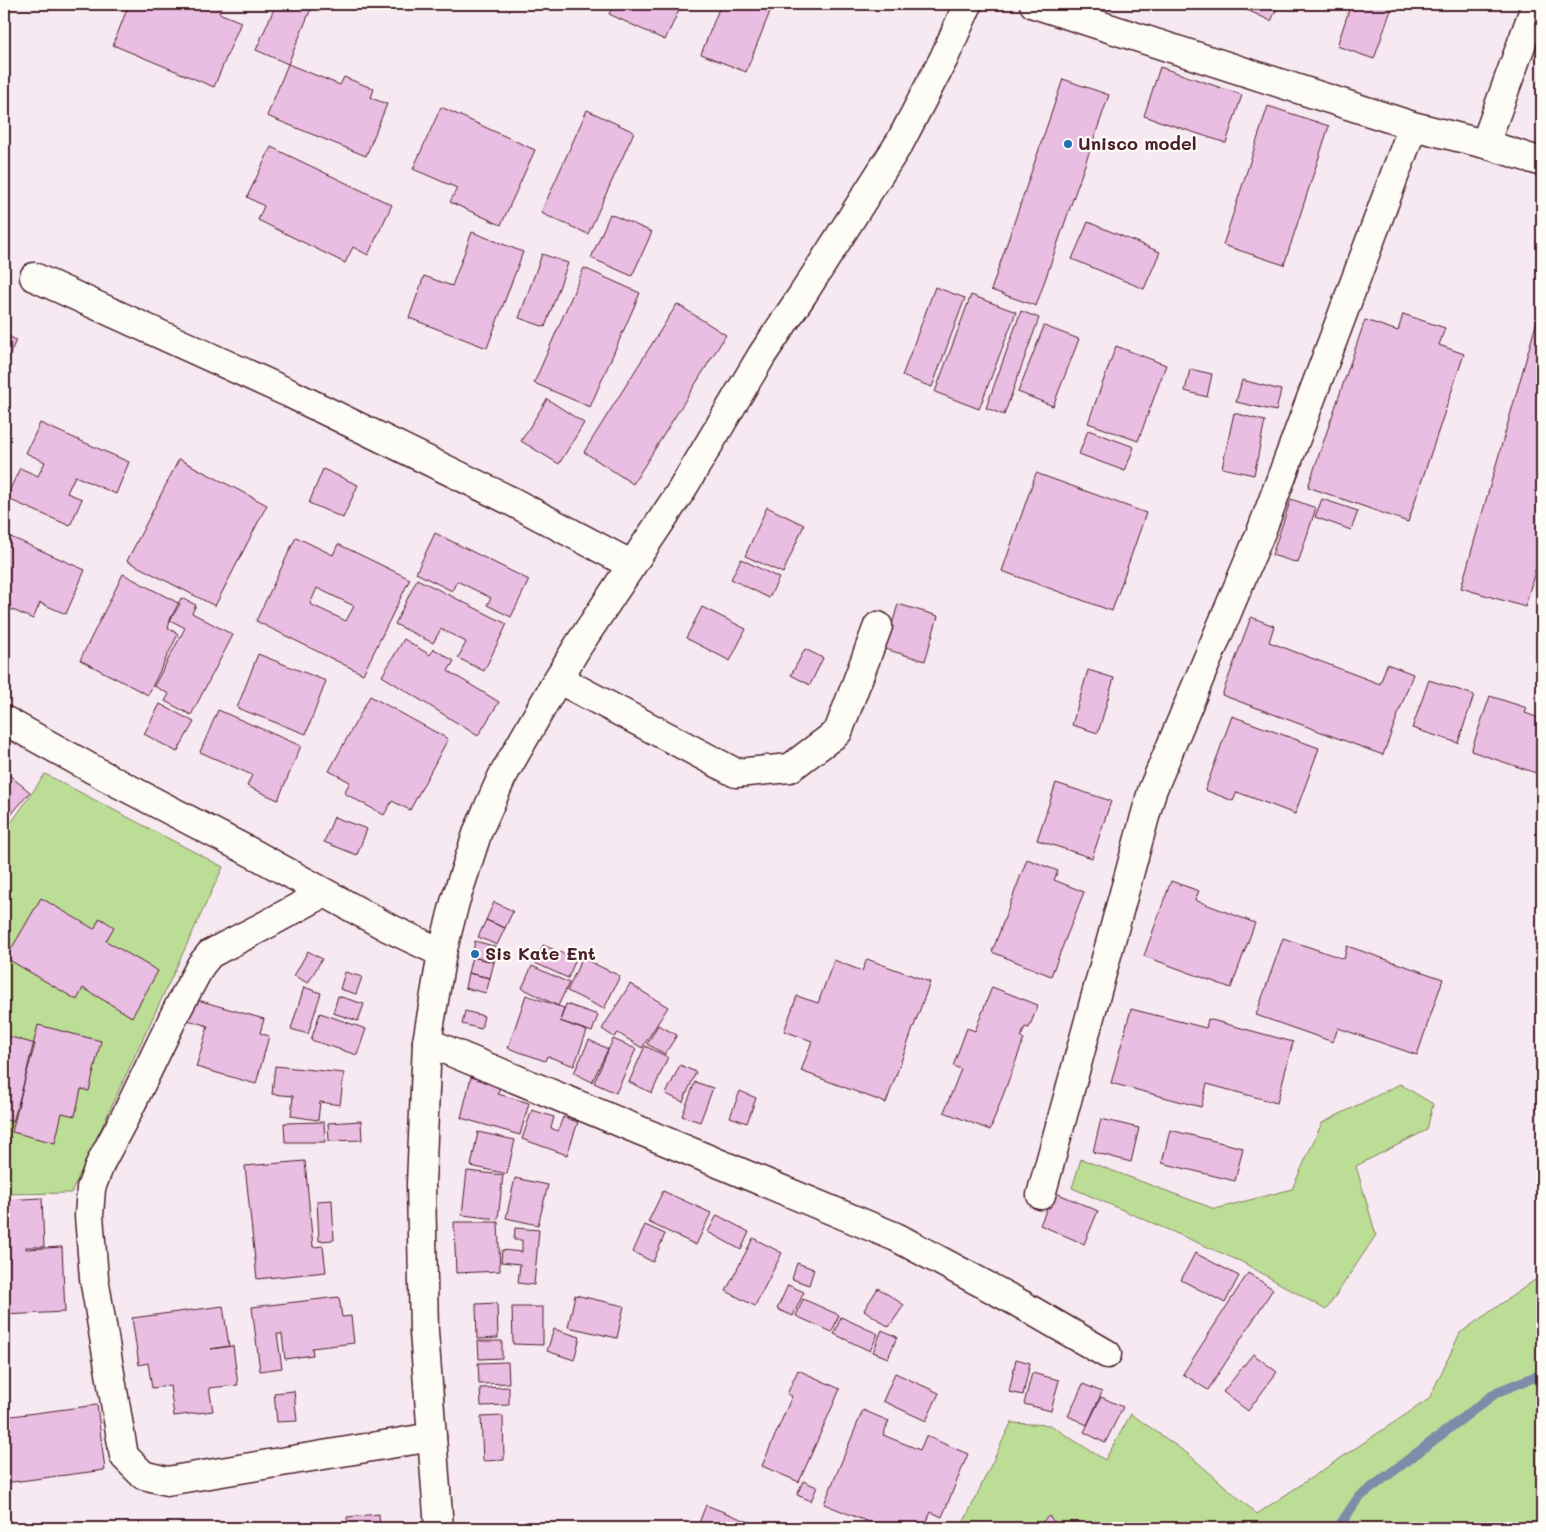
<svg xmlns="http://www.w3.org/2000/svg" width="1546" height="1532" font-family="Mali,sans-serif">
<style>
.green{fill:#bcdd96;stroke:#837e60}
.lines{fill:none;stroke-linecap:round;stroke-linejoin:round}
.stream{stroke:#7e8caa;stroke-width:10}
.building{fill:#eabde2;stroke:#4a1f2b;fill-rule:evenodd}
.street-casing{stroke:#4a1f2b;stroke-width:31}
.secondary-casing{stroke:#4a1f2b;stroke-width:31}
.street{stroke:#fdfcf7;stroke-width:28}
.secondary{stroke:#fdfcf7;stroke-width:28}
.poi-dot{fill:#1f6fb2;stroke:#fdfcf7;stroke-width:2}
.labels{text-anchor:middle;stroke-width:4.5;stroke-linejoin:round;paint-order:stroke}
.poi-label{font-size:18px;font-weight:bold;fill:#4a1f2b;stroke:#fdfcf7;text-anchor:start}
</style>
<rect width="100%" height="100%" fill="#f7e9f1"/>
<filter id="ink" filterUnits="userSpaceOnUse"><feTurbulence type="fractalNoise" baseFrequency=".02" numOctaves="2"/><feDisplacementMap in="SourceGraphic" scale="10" xChannelSelector="R" yChannelSelector="G"/><feConvolveMatrix kernelMatrix="1 2 1 2 8 2 1 2 1" color-interpolation-filters="sRGB"/></filter>
<g filter="url(#ink)">
<path class="green" d="M45,774L223,867L71,1193L4,1194V821L11,823Z
M1400,1084L1433,1104L1427,1130L1356,1166L1376,1235L1326,1310L1242,1262L1072,1188L1081,1159L1215,1209L1292,1189L1322,1123Z
M1542,1275V1528H961L1011,1423L1050,1425L1105,1460L1131,1414L1188,1454L1257,1514L1429,1399L1460,1333Z"/>
<g class="lines">
<path class="stream" d="M1338,1528L1358,1498L1497,1392L1542,1374"/>
</g>
<path class="building" d="M129,4H178L183,6L184,4H223L219,13L241,22L214,87L113,45Z
M276,4H313L288,64L256,50Z
M614,4H682L665,40L609,14Z
M721,4H773L746,72L701,54Z
M1234,4H1279L1271,21Z
M1351,4H1393L1374,59L1337,46Z
M288,64L340,85L344,77L374,89L371,98L387,104L366,156L267,116Z
M1160,67L1242,95L1226,143L1144,116Z
M1063,79L1109,95L1036,306L991,290Z
M1268,106L1329,126L1284,265L1223,245Z
M441,107L535,150L501,225L450,202L457,188L413,169Z
M587,110L634,132L588,234L541,213Z
M271,147L392,205L368,255L353,247L345,263L258,220L264,206L247,197Z
M610,214L652,232L632,276L591,258Z
M1088,222L1160,252L1144,289L1072,259Z
M472,232L523,252L487,348L409,318L424,276L452,286Z
M542,254L568,263L545,327L519,318Z
M584,268L640,293L590,407L534,383Z
M935,287L965,298L932,387L902,376Z
M971,295L1016,312L979,409L935,392Z
M677,304L726,335L633,484L584,452Z
M1021,311L1039,318L1004,415L986,408Z
M1403,314L1445,328L1439,345L1464,354L1408,522L1308,487L1365,320L1398,331Z
M1538,317L1542,318V546L1525,607L1461,588Z
M1044,326L1079,339L1053,406L1018,392Z
M4,334L16,340L4,368Z
M1116,346L1166,365L1138,441L1088,423Z
M1190,369L1212,374L1207,397L1185,391Z
M1242,380L1281,390L1276,411L1236,402Z
M547,399L584,423L559,464L521,441Z
M1234,413L1265,421L1254,475L1222,468Z
M40,423L129,462L116,494L75,476L67,493L82,499L70,526L6,498L20,468L38,476L45,462L26,453Z
M1088,430L1134,447L1125,471L1079,454Z
M179,459L267,505L215,606L127,561Z
M323,469L358,485L343,518L309,503Z
M1036,473L1146,513L1112,611L1002,571Z
M1291,499L1316,508L1298,563L1272,555Z
M1322,499L1358,511L1351,530L1315,517Z
M767,507L804,525L783,573L745,556Z
M435,533L529,580L511,617L487,605L491,598L457,581L452,591L416,573Z
M4,534L85,570L66,614L40,603L33,619L4,606Z
M296,537L333,555L338,544L410,579L363,674L256,621ZM317,588L354,606L346,621L310,604Z
M741,559L779,578L769,598L731,579Z
M123,574L180,604L170,620L168,628L178,634L148,695L80,660Z
M417,579L507,624L484,671L458,658L466,642L441,629L433,643L395,624Z
M181,598L196,605L192,613L233,635L191,715L165,701L169,694L154,686L185,628L170,620Z
M898,604L938,616L925,661L885,649Z
M702,607L746,629L730,661L686,638Z
M1251,617L1274,626L1269,642L1380,684L1387,664L1413,674L1383,755L1222,695Z
M404,639L430,655L434,649L454,661L448,671L499,702L478,736L382,676Z
M805,649L823,658L810,685L791,675Z
M258,654L326,681L306,734L237,708Z
M1088,670L1114,678L1098,733L1072,725Z
M1429,680L1474,695L1458,743L1412,728Z
M370,696L448,739L410,810L392,801L384,815L344,793L350,782L329,771Z
M1490,696L1527,708L1525,713L1542,719V775L1471,751Z
M160,704L194,722L177,752L144,734Z
M218,710L301,746L278,800L247,786L252,775L200,752Z
M1232,716L1319,748L1295,814L1237,792L1233,801L1205,790Z
M9,775L30,792L10,816L4,810V782Z
M1056,783L1111,801L1092,858L1037,840Z
M334,817L367,829L357,855L324,842Z
M1027,859L1058,871L1054,880L1084,892L1051,976L992,952Z
M1171,881L1199,891L1195,900L1255,923L1231,988L1144,956Z
M41,898L94,929L100,918L114,927L106,941L158,971L132,1017L83,988L77,1000L6,958Z
M494,902L513,911L505,928L486,920Z
M486,920L505,928L497,945L478,937Z
M1283,938L1344,959L1347,946L1443,979L1417,1055L1338,1028L1333,1042L1256,1015Z
M475,941L497,947L494,962L472,957Z
M543,945L576,959L568,978L535,963Z
M308,951L322,959L308,983L294,976Z
M472,957L494,962L490,978L468,973Z
M582,958L620,976L604,1009L567,991Z
M867,959L930,982L886,1103L801,1071L812,1041L784,1031L797,996L818,1003L834,960L862,971Z
M532,966L569,983L558,1006L522,988Z
M345,972L362,977L356,994L340,989Z
M468,973L490,978L486,993L465,988Z
M630,984L668,1007L642,1048L618,1033L614,1037L602,1029Z
M304,987L321,993L308,1034L291,1029Z
M992,987L1038,1005L1029,1028L1025,1027L1021,1037L1024,1039L990,1130L944,1112L961,1069L953,1066L967,1028L975,1031Z
M526,995L564,1008L560,1021L587,1031L574,1066L547,1056L545,1061L508,1048Z
M338,996L364,1004L358,1021L333,1013Z
M194,999L264,1019L260,1033L269,1036L256,1084L196,1067L208,1026L188,1020Z
M566,1004L598,1015L592,1032L560,1021Z
M1131,1009L1206,1028L1208,1019L1293,1042L1277,1103L1207,1084L1201,1107L1111,1083Z
M465,1011L484,1016L481,1029L462,1024Z
M320,1013L366,1029L357,1055L311,1040Z
M38,1025L101,1041L89,1091L81,1089L75,1116L62,1113L55,1143L12,1132Z
M658,1025L677,1035L665,1054L647,1044Z
M4,1035L35,1044L13,1122L4,1119Z
M613,1039L636,1049L616,1093L594,1083Z
M589,1040L608,1049L592,1082L574,1073Z
M645,1046L668,1057L652,1093L629,1082Z
M680,1065L696,1072L683,1102L666,1094Z
M275,1066L344,1073L340,1105L320,1102L318,1120L291,1116L293,1096L272,1094Z
M471,1077L500,1085L498,1094L529,1103L520,1135L461,1118Z
M695,1082L713,1088L700,1122L682,1116Z
M740,1091L756,1098L747,1123L730,1117Z
M532,1110L554,1117L551,1128L558,1131L563,1117L578,1122L567,1155L522,1139Z
M1101,1119L1139,1128L1131,1162L1093,1152Z
M361,1121L362,1140L329,1141L328,1123Z
M324,1122L325,1142H285L284,1123Z
M1170,1130L1243,1148L1235,1181L1162,1163Z
M478,1132L515,1140L507,1174L471,1166Z
M305,1161L313,1247L323,1246L326,1272L257,1279L245,1166Z
M467,1171L503,1175L498,1219L462,1215Z
M515,1178L548,1185L538,1225L506,1218Z
M663,1191L711,1213L696,1245L648,1222Z
M1054,1192L1098,1211L1084,1244L1040,1225Z
M42,1198L44,1247H26V1249L62,1247L65,1312L4,1315V1200Z
M332,1200L334,1240L319,1241L317,1201Z
M717,1215L749,1232L741,1250L708,1232Z
M454,1222H498L500,1271L456,1273Z
M645,1225L665,1234L653,1262L633,1252Z
M515,1228L539,1230L534,1285L518,1283L520,1264L501,1262L502,1250L522,1252V1240H514Z
M753,1238L782,1253L755,1306L726,1291Z
M1195,1253L1239,1276L1225,1303L1181,1280Z
M797,1263L814,1269L809,1285L792,1279Z
M1248,1273L1273,1289L1208,1390L1183,1374Z
M788,1285L804,1292L793,1316L777,1309Z
M878,1288L904,1305L889,1327L864,1310Z
M575,1295L624,1306L617,1338L568,1327Z
M339,1297L342,1317L351,1316L354,1343L312,1348L313,1355L285,1359L282,1334H277L282,1368L260,1371L252,1307Z
M803,1299L839,1315L832,1332L796,1316Z
M497,1303L498,1338L477,1339L476,1304Z
M223,1306L229,1346L211,1349L233,1346L238,1385L209,1388L213,1411L174,1416L170,1386L152,1388L148,1363L139,1365L132,1318Z
M512,1307H543V1345L513,1344Z
M841,1317L878,1334L870,1351L834,1334Z
M554,1329L580,1337L574,1360L547,1351Z
M882,1330L897,1337L888,1358L873,1352Z
M478,1341H502V1358L479,1359Z
M1253,1354L1277,1372L1248,1411L1223,1392Z
M1016,1359L1030,1363L1023,1395L1009,1392Z
M508,1362L509,1383L479,1384L478,1363Z
M798,1370L840,1389L799,1482L762,1466L792,1396L787,1394Z
M895,1373L939,1393L926,1421L883,1401Z
M1032,1373L1059,1380L1051,1411L1024,1404Z
M1083,1384L1102,1392L1087,1425L1068,1416Z
M509,1387V1405L481,1406L480,1388Z
M294,1391L297,1421L277,1422L274,1393Z
M1101,1397L1123,1407L1105,1443L1084,1432Z
M97,1405L105,1470L4,1483V1417Z
M863,1410L889,1421L883,1435L920,1450L926,1436L968,1454L942,1517L931,1512L924,1528H883L824,1504Z
M503,1416L504,1460L483,1461L481,1417Z
M803,1481L817,1487L811,1501L797,1495Z
M706,1505L764,1528H697Z
M379,1514L380,1528H348L347,1517Z
M1049,1516L1060,1528H1035Z
M244,1523V1528H205Z"/>
<g class="lines">
<g class="street-casing">
<path id="street" d="M1034,4L1413,126L1485,144L1542,162
M1485,144L1536,4
M34,277L289,393L511,501L632,565
M558,679L736,773L790,768L838,732L878,626
M4,720L112,780L258,856L387,927L442,953
M324,893L262,927L223,947L210,954L201,965L176,1012L127,1113L101,1162L91,1188L89,1216L94,1278L124,1456L143,1475L167,1481L432,1437
M427,1042L896,1237L1017,1302L1107,1354
M1041,1195L1152,791L1261,532L1413,126"/>
</g>
<g class="secondary-casing">
<path id="secondary" d="M439,1528L424,1332L421,1184L427,1042L442,953L455,902L478,831L502,777L558,679L578,646L681,491L762,355L803,294L900,142L944,58L968,4"/>
</g>
<use href="#street" class="street"/>
<use href="#secondary" class="secondary"/>
</g>
</g>
<g class="poi-dot">
<circle cx="1068" cy="144" r="5"/>
<circle cx="475" cy="954" r="5"/>
</g>
<g class="labels">
<g class="poi-label">
<text x="1078" y="150">Unisco model</text>
<text x="485" y="960">Sis Kate Ent</text>
</g>
</g>
<rect width="1546" height="1532" fill="none" stroke="#fdfcf7" stroke-width="20"/>
<rect x="10" y="10" width="1526" height="1512" fill="none" stroke="#4a1f2b" stroke-width="2" filter="url(#ink)"/>
</svg>
